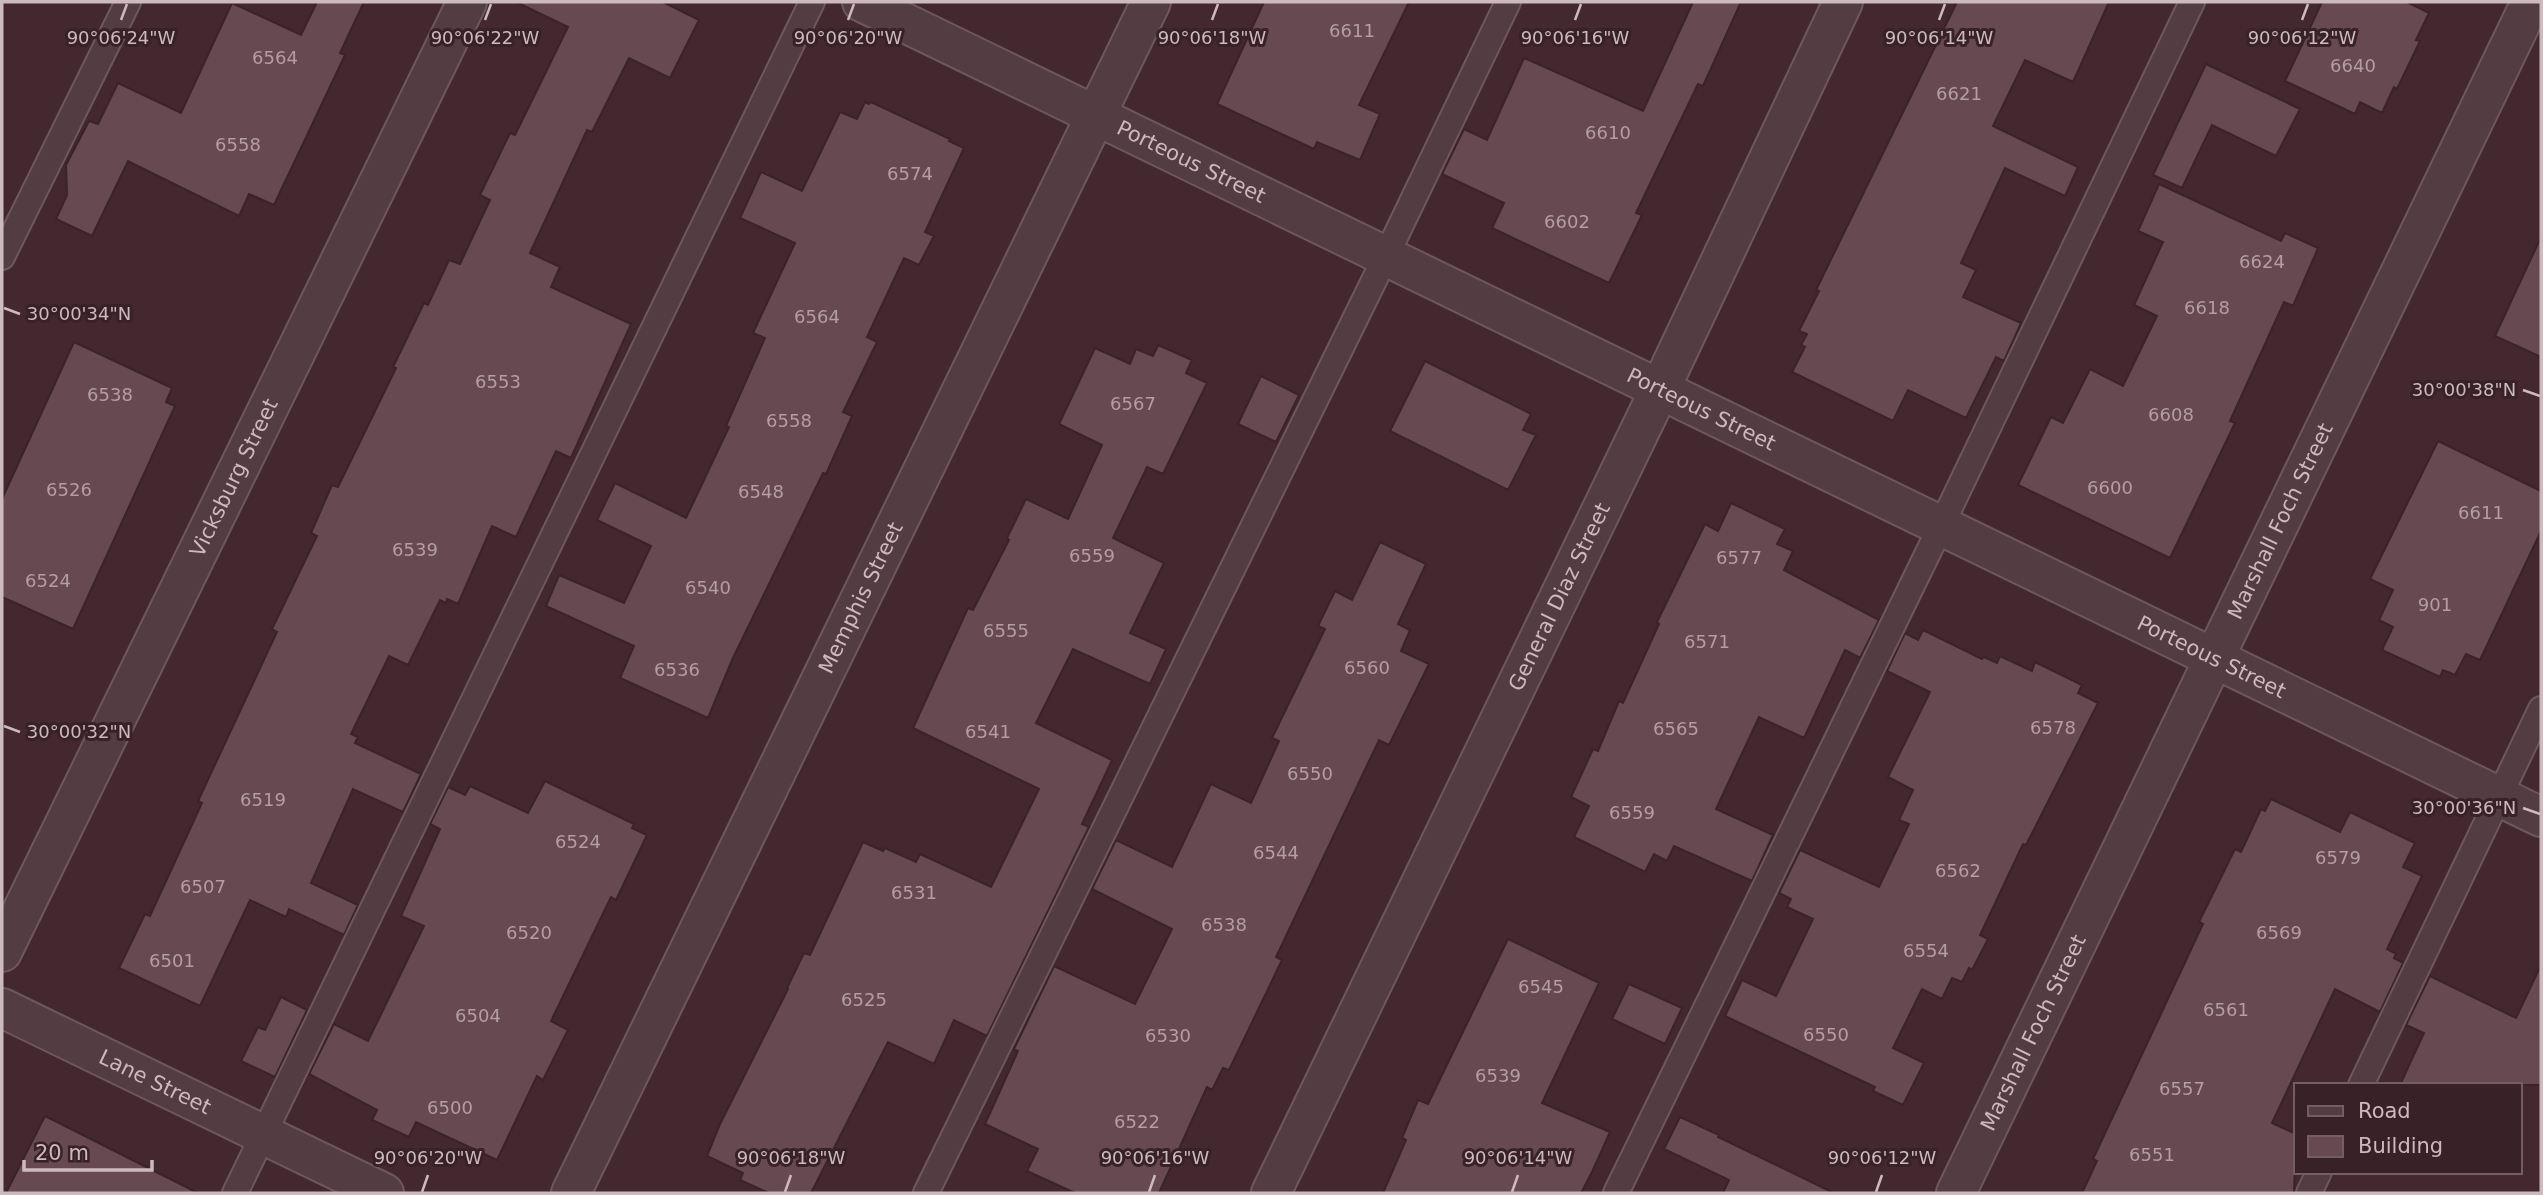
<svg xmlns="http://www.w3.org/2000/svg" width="2543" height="1195" font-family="'DejaVu Sans',sans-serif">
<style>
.building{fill:#674a51;stroke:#3a2329;stroke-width:2}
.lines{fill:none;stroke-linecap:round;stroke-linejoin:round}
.lane-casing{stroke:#6d585d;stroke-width:28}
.street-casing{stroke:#6d585d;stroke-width:42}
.lane{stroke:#533c42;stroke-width:24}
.street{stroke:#533c42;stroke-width:38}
.ticks{fill:none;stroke:#ccbabe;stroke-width:2.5}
.labels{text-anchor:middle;stroke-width:6;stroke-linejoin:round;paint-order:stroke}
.number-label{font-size:18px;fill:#b39ea3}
.street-label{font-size:21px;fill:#ccbabe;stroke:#382127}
.ticks-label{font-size:18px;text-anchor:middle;fill:#ccbabe;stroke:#382127;stroke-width:6;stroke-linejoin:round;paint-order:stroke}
</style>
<rect width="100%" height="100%" fill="#43282f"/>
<path class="building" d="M317,2H364L340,53L345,55L274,205L249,194L239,216L128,161L92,236L56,219L67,195L66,165L89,121L98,124L118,83L181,113L232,3L301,35Z
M516,2H663L699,20L670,78L629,58L592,132L587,130L530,253L560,267L551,287L631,324L571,458L556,451L516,537L492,526L458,604L447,599L446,603L440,600L408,665L389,656L351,734L358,737L355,743L421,774L403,812L353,789L311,883L358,905L344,935L289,909L286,917L250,900L200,1006L119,968L145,914L150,916L202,803L198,801L277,632L272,629L317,536L311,533L332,485L338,487L396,368L393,367L424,303L428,305L449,260L460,264L490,200L480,195L510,133L515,135L568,27Z
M1264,2H1409L1359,105L1380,114L1360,160L1317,142L1314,149L1217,104Z
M1693,2H1741L1703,86L1698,84L1636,213L1642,215L1609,283L1492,228L1504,203L1442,174L1464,129L1487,140L1524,58L1643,111Z
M1957,2H2109L2073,82L2025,60L1993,126L2078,167L2065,196L2005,168L1961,263L1976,270L1963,297L2021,323L2004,361L1996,357L1966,418L1908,390L1893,421L1792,372L1805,347L1801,345L1807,334L1799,331L1819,291L1816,290Z
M2322,2H2407L2429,13L2416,40L2420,41L2397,89L2394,87L2382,113L2360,102L2355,114L2285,81Z
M2206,64L2300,109L2276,156L2212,125L2182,188L2153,175Z
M865,102L869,104L871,102L950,139L949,141L964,148L925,232L934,236L919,265L904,258L867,337L877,342L843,412L852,416L826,474L823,473L732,660L708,718L620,678L634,646L546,606L559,575L624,603L651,546L597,520L615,483L686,518L729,427L726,426L765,338L753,333L795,243L740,218L761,172L802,191L840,112L857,119Z
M2159,184L2281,241L2285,233L2318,248L2293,306L2284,302L2230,421L2235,423L2170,558L2018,485L2051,417L2063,423L2090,369L2123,386L2157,316L2134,305L2163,242L2138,231Z
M2541,237V357L2495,336Z
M74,342L172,388L166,402L175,406L73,629L2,597V499Z
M1158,345L1192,360L1186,373L1207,383L1163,474L1147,467L1113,538L1164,563L1130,633L1166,649L1150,684L1073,649L1036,723L1112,760L1082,824L1089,827L987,1036L954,1020L934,1064L888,1042L811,1193H769L740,1180L743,1173L707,1156L720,1124L788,989L787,988L804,953L810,955L863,842L883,851L885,848L916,862L920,854L991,887L1039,789L913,728L968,608L973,610L1009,540L1007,538L1026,499L1068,519L1102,445L1059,424L1095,348L1130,364L1136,349L1153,356Z
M1425,361L1531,414L1523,430L1536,435L1508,490L1390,431Z
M1261,376L1299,395L1276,442L1238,424Z
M2438,441L2541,491V531L2480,660L2466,654L2455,675L2443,670L2440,677L2382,650L2393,627L2379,620L2393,590L2370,579Z
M1731,503L1785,529L1777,544L1793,551L1784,570L1879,620L1860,658L1845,650L1804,738L1759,717L1716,809L1773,835L1752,881L1674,846L1667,861L1654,854L1645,872L1574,837L1589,806L1571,797L1593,749L1598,751L1619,701L1623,703L1659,624L1657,622L1705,524L1718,531Z
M1380,542L1426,564L1398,624L1410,630L1401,651L1429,664L1389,745L1379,740L1276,957L1282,960L1229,1070L1223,1068L1212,1090L1207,1087L1159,1193H1075L1027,1171L1038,1149L985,1124L1018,1051L1014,1049L1054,966L1135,1004L1172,929L1092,889L1116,840L1172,867L1211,784L1251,803L1279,741L1272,738L1325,629L1318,626L1335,591L1352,600Z
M1923,630L1982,659L1984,657L1997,663L2000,656L2032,671L2035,662L2082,685L2078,693L2098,703L2026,845L2023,844L1980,935L1988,939L1972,970L1969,968L1962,982L1952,978L1942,999L1922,989L1893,1048L1924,1063L1903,1105L1873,1091L1875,1087L1725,1016L1742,980L1776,996L1813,919L1787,907L1791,899L1779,893L1800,850L1879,887L1909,824L1899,820L1913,790L1888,777L1930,692L1887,671L1905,633L1918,640Z
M545,781L634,824L632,828L647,835L616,900L611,897L551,1021L568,1030L543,1080L537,1076L497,1160L416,1122L409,1137L372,1120L377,1110L309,1074L334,1024L368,1041L424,926L401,916L440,829L430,824L448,787L465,795L470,786L528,813Z
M2271,799L2340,832L2350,812L2415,843L2403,867L2422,876L2387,949L2396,954L2394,958L2403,963L2380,1012L2335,989L2272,1123L2296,1134L2294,1193H2082L2097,1161L2093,1159L2203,924L2199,922L2235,849L2241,852L2261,809L2265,811Z
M1508,939L1599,983L1542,1103L1610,1132L1592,1172L1581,1193H1383L1406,1140L1402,1138L1418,1100L1428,1104Z
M2541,965V1085H2400L2424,1033L2406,1025L2430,976L2516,1018Z
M1629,984L1682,1008L1665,1044L1612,1019Z
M281,997L307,1010L275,1077L241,1061L258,1027L265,1030Z
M45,1116L198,1193H6Z
M1680,1117L1719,1135L1718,1137L1834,1193H1723L1729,1180L1664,1149Z"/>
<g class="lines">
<g class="lane-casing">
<path id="lane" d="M2,257L128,2
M2361,1085L2541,709
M235,1193L812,2
M926,1193L1386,256L1508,2
M1616,1193L1941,526L2192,2
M2309,1193L2319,1172"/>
</g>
<g class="street-casing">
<g id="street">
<path id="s1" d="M862,2L2541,817"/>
<path id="s2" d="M2,952L467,2"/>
<path id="s3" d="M2,1008L384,1193"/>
<path id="s4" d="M571,1193L1151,2"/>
<path id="s5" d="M1271,1193L1660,389L1843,2"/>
<path id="s6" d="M1956,1193L2531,2"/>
</g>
</g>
<use href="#lane" class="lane"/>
<use href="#street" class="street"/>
</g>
<path class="ticks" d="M121,20L127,4M485,20L491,4M848,20L854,4M1212,20L1218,4M1575,20L1581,4M1939,20L1945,4M2302,20L2308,4M4,308L20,314M2523,390L2540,396M4,726L20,732M2523,808L2540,814M422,1192L428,1175M785,1192L791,1175M1149,1192L1155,1175M1512,1192L1518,1175M1876,1192L1882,1175"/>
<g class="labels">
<g class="number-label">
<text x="1352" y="37">6611</text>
<text x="275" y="64">6564</text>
<text x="2353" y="72">6640</text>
<text x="1959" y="100">6621</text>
<text x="1608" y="139">6610</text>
<text x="238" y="151">6558</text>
<text x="910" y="180">6574</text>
<text x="1567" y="228">6602</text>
<text x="2262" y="268">6624</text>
<text x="2207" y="314">6618</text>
<text x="817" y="323">6564</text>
<text x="498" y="388">6553</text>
<text x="110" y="401">6538</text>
<text x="1133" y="410">6567</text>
<text x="2171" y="421">6608</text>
<text x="789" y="427">6558</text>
<text x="2110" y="494">6600</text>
<text x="69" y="496">6526</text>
<text x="761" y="498">6548</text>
<text x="2481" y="519">6611</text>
<text x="415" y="556">6539</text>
<text x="1092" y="562">6559</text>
<text x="1739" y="564">6577</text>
<text x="48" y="587">6524</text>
<text x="708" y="594">6540</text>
<text x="2435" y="611">901</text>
<text x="1006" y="637">6555</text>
<text x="1707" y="648">6571</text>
<text x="1367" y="674">6560</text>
<text x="677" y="676">6536</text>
<text x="2053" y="734">6578</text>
<text x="1676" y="735">6565</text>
<text x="988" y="738">6541</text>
<text x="1310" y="780">6550</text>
<text x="263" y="806">6519</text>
<text x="1632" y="819">6559</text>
<text x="578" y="848">6524</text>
<text x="1276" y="859">6544</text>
<text x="2338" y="864">6579</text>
<text x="1958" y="877">6562</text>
<text x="203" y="893">6507</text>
<text x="914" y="899">6531</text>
<text x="1224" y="931">6538</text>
<text x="529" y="939">6520</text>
<text x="2279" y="939">6569</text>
<text x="1926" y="957">6554</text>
<text x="172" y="967">6501</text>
<text x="1541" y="993">6545</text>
<text x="864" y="1006">6525</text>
<text x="2226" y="1016">6561</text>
<text x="478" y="1022">6504</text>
<text x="1826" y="1041">6550</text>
<text x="1168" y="1042">6530</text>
<text x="1498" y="1082">6539</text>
<text x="2182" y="1095">6557</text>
<text x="450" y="1114">6500</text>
<text x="1137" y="1128">6522</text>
<text x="2152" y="1161">6551</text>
</g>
<g class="street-label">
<text dy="7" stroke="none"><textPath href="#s1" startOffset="366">Porteous Street</textPath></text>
<text dy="7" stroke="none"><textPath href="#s1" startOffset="933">Porteous Street</textPath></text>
<text dy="7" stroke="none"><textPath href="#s2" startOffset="528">Vicksburg Street</textPath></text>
<text dy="7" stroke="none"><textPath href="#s6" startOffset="746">Marshall Foch Street</textPath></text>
<text dy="7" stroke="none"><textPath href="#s4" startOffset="662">Memphis Street</textPath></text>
<text dy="7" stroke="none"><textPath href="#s5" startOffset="662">General Diaz Street</textPath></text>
<text dy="7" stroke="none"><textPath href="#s1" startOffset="1500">Porteous Street</textPath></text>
<text dy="7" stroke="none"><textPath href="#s6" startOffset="178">Marshall Foch Street</textPath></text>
<text dy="7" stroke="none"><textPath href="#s3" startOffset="170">Lane Street</textPath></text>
</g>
</g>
<g class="ticks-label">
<text x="121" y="44">90°06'24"W</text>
<text x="485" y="44">90°06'22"W</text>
<text x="848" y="44">90°06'20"W</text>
<text x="1212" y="44">90°06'18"W</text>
<text x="1575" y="44">90°06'16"W</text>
<text x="1939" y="44">90°06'14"W</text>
<text x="2302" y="44">90°06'12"W</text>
<text x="79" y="320">30°00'34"N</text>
<text x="2464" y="396">30°00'38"N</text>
<text x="79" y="738">30°00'32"N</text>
<text x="2464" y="814">30°00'36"N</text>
<text x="428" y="1164">90°06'20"W</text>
<text x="791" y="1164">90°06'18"W</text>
<text x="1155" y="1164">90°06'16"W</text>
<text x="1518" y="1164">90°06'14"W</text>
<text x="1882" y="1164">90°06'12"W</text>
</g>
<rect width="2543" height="1195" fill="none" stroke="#ccbabe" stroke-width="7"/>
<rect x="2294" y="1083" width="228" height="91" fill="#382127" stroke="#735e63" stroke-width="2"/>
<rect x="2308" y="1106" width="35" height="10" fill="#533c42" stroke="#735e63" stroke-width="2"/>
<text x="2358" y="1118" font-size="21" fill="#ccbabe">Road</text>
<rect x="2308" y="1136" width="35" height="21" fill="#674a51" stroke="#735e63" stroke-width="2"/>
<text x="2358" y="1153" font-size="21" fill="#ccbabe">Building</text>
<path d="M24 1160v10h128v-10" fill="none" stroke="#ccbabe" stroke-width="3.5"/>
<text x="35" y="1160" font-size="21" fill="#ccbabe" stroke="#382127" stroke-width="5" paint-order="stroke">20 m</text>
</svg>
